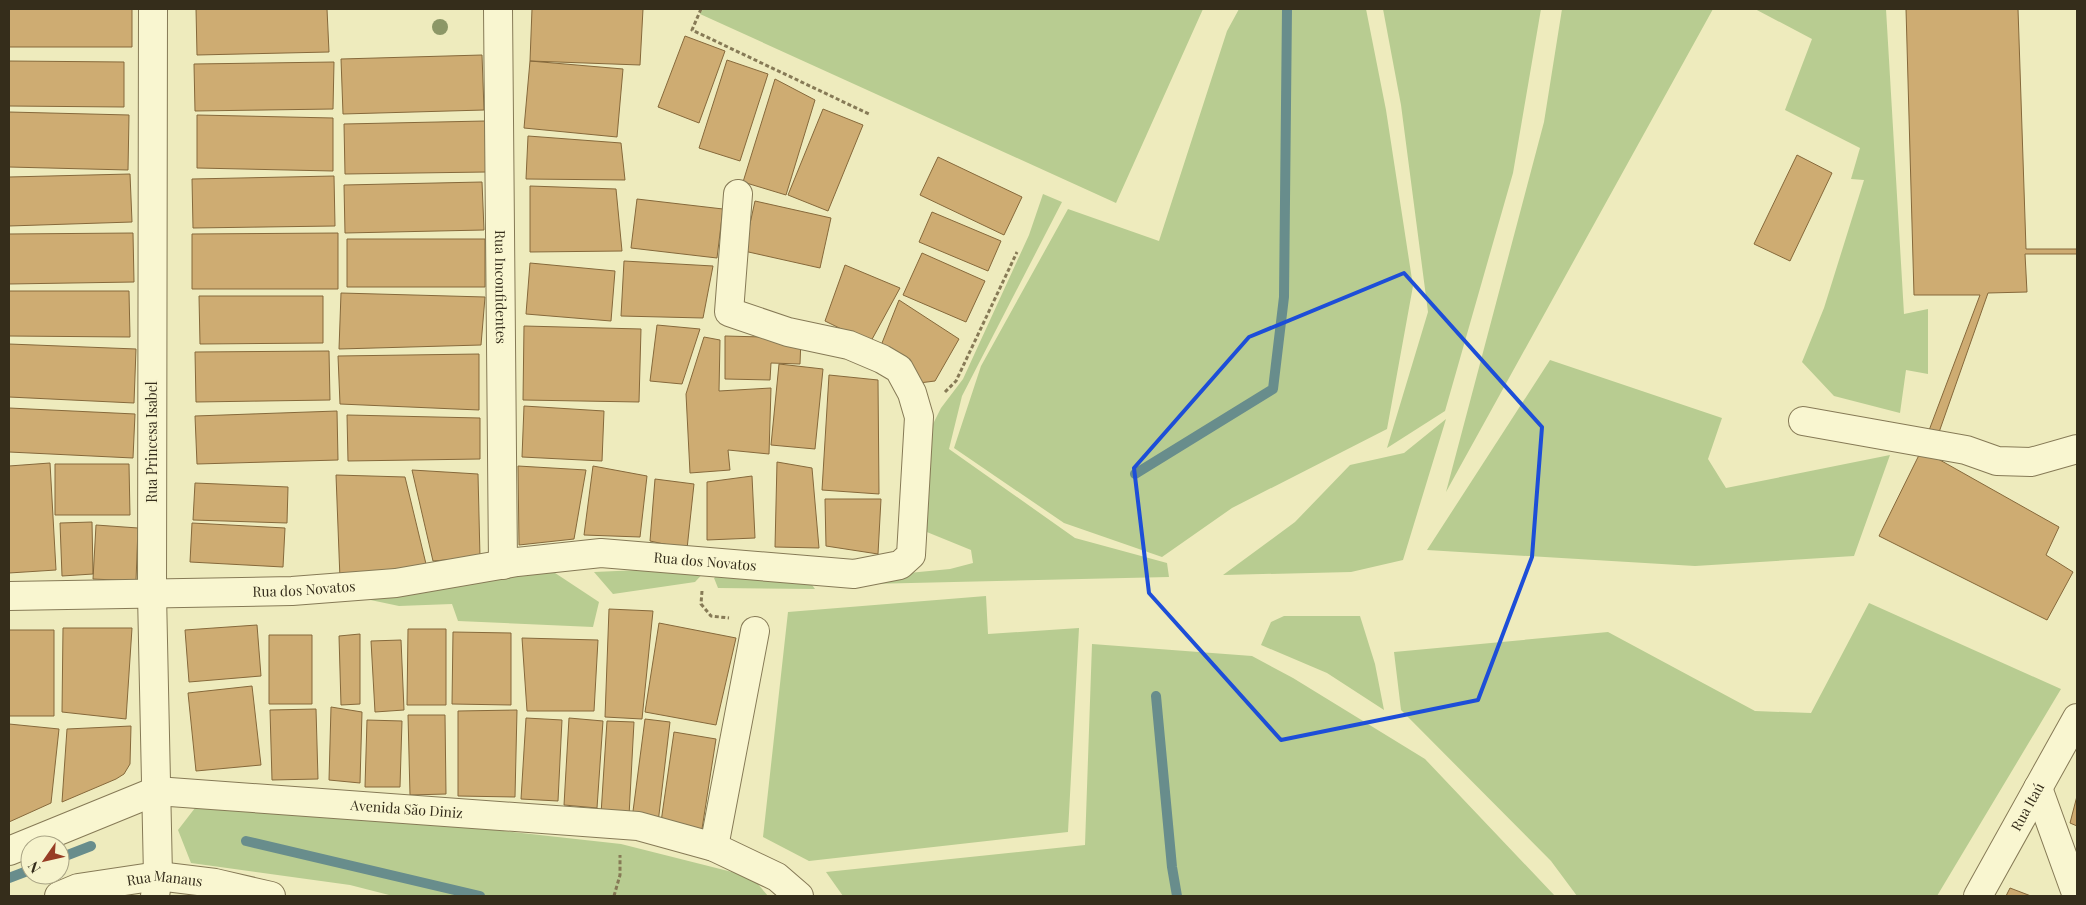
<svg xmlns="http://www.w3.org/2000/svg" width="2086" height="905" font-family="'Playfair Display',serif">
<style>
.green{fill:#b8cc91}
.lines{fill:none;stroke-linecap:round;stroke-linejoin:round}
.stream{stroke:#688d8c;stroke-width:10}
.building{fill:#ceac72;stroke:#86693b}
.minor-casing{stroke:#867a56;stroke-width:30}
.path{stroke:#867a56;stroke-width:3;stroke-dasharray:4 2.5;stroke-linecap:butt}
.minor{stroke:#f9f6d0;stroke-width:28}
.tree{fill:#8c9767}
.marked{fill:none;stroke:#1d4ed8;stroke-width:4;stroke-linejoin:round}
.labels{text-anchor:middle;stroke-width:4;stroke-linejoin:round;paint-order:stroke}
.street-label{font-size:14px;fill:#352d1b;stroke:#f6f3cc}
</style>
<rect width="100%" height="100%" fill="#eeebbd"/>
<path class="green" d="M703,9H1203L1116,203L700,14Z
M1239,9H1366L1386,110L1413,286L1387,429L1232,508L1162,557L1064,523L954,448L981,366L1068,209L1159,241L1227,31Z
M1383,9H1541L1513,173L1445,411L1387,448L1428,312L1401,105Z
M1562,9H1713L1446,492L1544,122Z
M1755,9H1886L1904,314L1928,309V374L1906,370L1900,413L1834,396L1802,362L1824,308L1864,180L1851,179L1860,148L1785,110L1812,39Z
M1043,194L1062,202L962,396L949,449L1075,538L1167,563L1169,577L868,584L867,577L950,569L973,563L971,550L917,528L924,442L941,408L963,379L1029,235Z
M1550,360L1722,418L1708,459L1726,488L1890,455L1854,556L1695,566L1427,550Z
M1446,419L1403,560L1351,572L1223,575L1295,522L1350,465L1404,453Z
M709,567L695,582L613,594L594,572Z
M549,569L599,602L593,627L458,621L452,604L399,606L361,598Z
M724,569L807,578L815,589L718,588L714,578Z
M986,596L988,634L1079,628L1068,832L809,861L763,837L788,612Z
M1869,603L2061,689L1937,896H1577L1551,861L1401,710L1394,652L1608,632L1755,711L1811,713Z
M1284,616H1360L1375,664L1384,710L1327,673L1261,645L1271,622Z
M1092,644L1252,656L1293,678L1425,759L1555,896H843L826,872L1085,845Z
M195,808L351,814L621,844L752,877L768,896H393L350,885L191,863L178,830Z"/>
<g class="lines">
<path class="stream" d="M1135,474L1273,389L1284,297L1287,9
M1156,696L1172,867L1177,896
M246,841L480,896
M60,858L91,846
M9,878L30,870"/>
</g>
<path class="building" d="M9,9H132V47H9Z
M196,9H327L329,52L197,55Z
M532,9H643L640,65L530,61Z
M1906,9H2018L2026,249H2077V254H2025L2027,292L1988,293L1931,455L2059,527L2046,555L2073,572L2047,620L1879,536L1922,449L1980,295H1914Z
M685,36L725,51L699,123L658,107Z
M482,55L484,110L343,114L341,59Z
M727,60L768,74L740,161L699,148Z
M9,61L124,62V107L9,106Z
M530,61L623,69L617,137L524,128Z
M334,62L333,109L195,111L194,64Z
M775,79L815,100L786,195L743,182Z
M823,109L863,125L828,211L788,195Z
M9,112L129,115L128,170L9,167Z
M197,115L333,118V171L197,168Z
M485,121L486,172L345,174L344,124Z
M528,136L621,143L625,180L526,179Z
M1797,155L1832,173L1790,261L1754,244Z
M938,157L1022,197L1004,235L920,195Z
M130,174L132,222L9,226V177Z
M334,176L335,226L193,228L192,179Z
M482,182L484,230L345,233L344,185Z
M530,186L616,189L622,251L530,252Z
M637,199L723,209L717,258L631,248Z
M755,201L831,218L820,268L744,251Z
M932,212L1001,241L988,271L919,242Z
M133,233L134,282L9,284V234Z
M338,233V289H192V234Z
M347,239H485V287H347Z
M922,253L985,281L966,322L903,295Z
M624,261L713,266L703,318L621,316Z
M530,263L615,271L611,321L526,314Z
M845,265L900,288L870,343L825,321Z
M9,291H129L130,337L9,336Z
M341,293L485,297L481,345L339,349Z
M199,296H323V343L200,344Z
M899,300L959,339L935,381L919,383L882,343Z
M657,325L700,329L682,384L650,381Z
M524,326L641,329L639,402L523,400Z
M725,336L801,338L800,364L771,363L770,380L725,379Z
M704,337L720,340L719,391L771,388L769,454L728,450L730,470L690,473L686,394Z
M9,344L136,349L134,403L9,397Z
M329,351L330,400L196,402L195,352Z
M479,354V410L340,404L338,356Z
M779,364L823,369L815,449L771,445Z
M829,375L878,380L879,494L822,490Z
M524,406L604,411L602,461L522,457Z
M9,408L135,414L133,458L9,452Z
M337,411L338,460L197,464L195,416Z
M347,415L480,418V459L348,461Z
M777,462L812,468L819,548L775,547Z
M50,463L56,570L9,573V466Z
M55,464H129L130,515H55Z
M518,466L586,470L574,539L519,545Z
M593,466L647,476L640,537L584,535Z
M412,470L478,474L480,557L433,561Z
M336,475L405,477L426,564L340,579Z
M752,476L755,538L707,540V482Z
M655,479L694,484L687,549L650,541Z
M195,483L288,487L287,523L193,520Z
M825,499H881L878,554L826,546Z
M92,522L93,574L62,576L60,523Z
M192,523L285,528L283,567L190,562Z
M96,525L138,528L136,581L93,579Z
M609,609L653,611L642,719L605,717Z
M659,623L736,638L716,725L645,712Z
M257,625L261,676L189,682L185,630Z
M63,628H132L126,719L62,712Z
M408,629H446V705H407Z
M9,630H54V716H9Z
M453,632L511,633V705L452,704Z
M360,634V704L341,705L339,636Z
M269,635H312V704H269Z
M522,638L598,640L594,711H527Z
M401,640L404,710L375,712L371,641Z
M252,686L261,765L196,771L188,693Z
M331,707L362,712L360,783L329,780Z
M316,709L318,779L272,780L270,710Z
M517,710L515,797L458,796V711Z
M408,715H445L446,794L410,795Z
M526,718L562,720L558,801L521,799Z
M569,718L603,721L597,808L564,805Z
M645,719L670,722L658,823L632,819Z
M367,720L402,721L400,787H365Z
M607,721L634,722L629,816L601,814Z
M9,724L59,729L51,803L9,822Z
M131,726L130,764L124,774L116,779L62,802L67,729Z
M674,732L716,739L702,829L661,822Z
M2077,796V826L2070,823Z
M2010,888L2031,896H2006Z"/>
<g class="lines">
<g class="minor-casing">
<g id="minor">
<path d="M153,9L152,594L158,876L155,896"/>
<path id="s1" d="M498,9L503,565"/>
<path d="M1803,421L1966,450L1997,461L2031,462L2077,449"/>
<path id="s2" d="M9,596L292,591L396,583L517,562L601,553L854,574L900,565L911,555L919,417L912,393L899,369L882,359L849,345L788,332L729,312L738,194"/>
<path d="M2038,788L2077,896"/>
<path d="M714,847L755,631"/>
<path id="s3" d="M9,851L156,791L638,826L714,847L777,877L799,896"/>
<path id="s4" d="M59,896L78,888L158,876L215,883L271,896"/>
<path id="s5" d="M1978,896L2077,718"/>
</g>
</g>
<path class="path" d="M701,9L692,30L871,115
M945,392L956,381L1017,252
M702,591L701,604L711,616L729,618
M614,896L620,875V855"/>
<use href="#minor" class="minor"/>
</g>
<circle class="tree" cx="440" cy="27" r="8"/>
<path class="marked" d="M1404,273L1542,427L1532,557L1478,700L1281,740L1149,593L1134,468L1249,337Z"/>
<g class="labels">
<g class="street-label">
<text dy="5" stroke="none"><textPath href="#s1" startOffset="278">Rua Inconfidentes</textPath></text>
<text transform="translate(152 442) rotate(-90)" y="5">Rua Princesa Isabel</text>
<text dy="5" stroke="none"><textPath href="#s2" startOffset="699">Rua dos Novatos</textPath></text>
<text dy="5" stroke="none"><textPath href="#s2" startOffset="295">Rua dos Novatos</textPath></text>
<text dy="5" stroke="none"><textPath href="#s5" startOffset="102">Rua Itaú</textPath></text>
<text dy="5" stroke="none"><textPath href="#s3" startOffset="410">Avenida São Diniz</textPath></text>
<text dy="5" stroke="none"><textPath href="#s4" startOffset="108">Rua Manaus</textPath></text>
</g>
</g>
<rect width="2086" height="905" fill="none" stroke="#352d1b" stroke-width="20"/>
<g transform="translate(45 860) rotate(236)"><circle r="24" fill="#f6f3cc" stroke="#a9a485"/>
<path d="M0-4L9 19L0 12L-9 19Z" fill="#973d25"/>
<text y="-8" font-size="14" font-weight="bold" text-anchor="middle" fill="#352d1b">N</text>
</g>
</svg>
